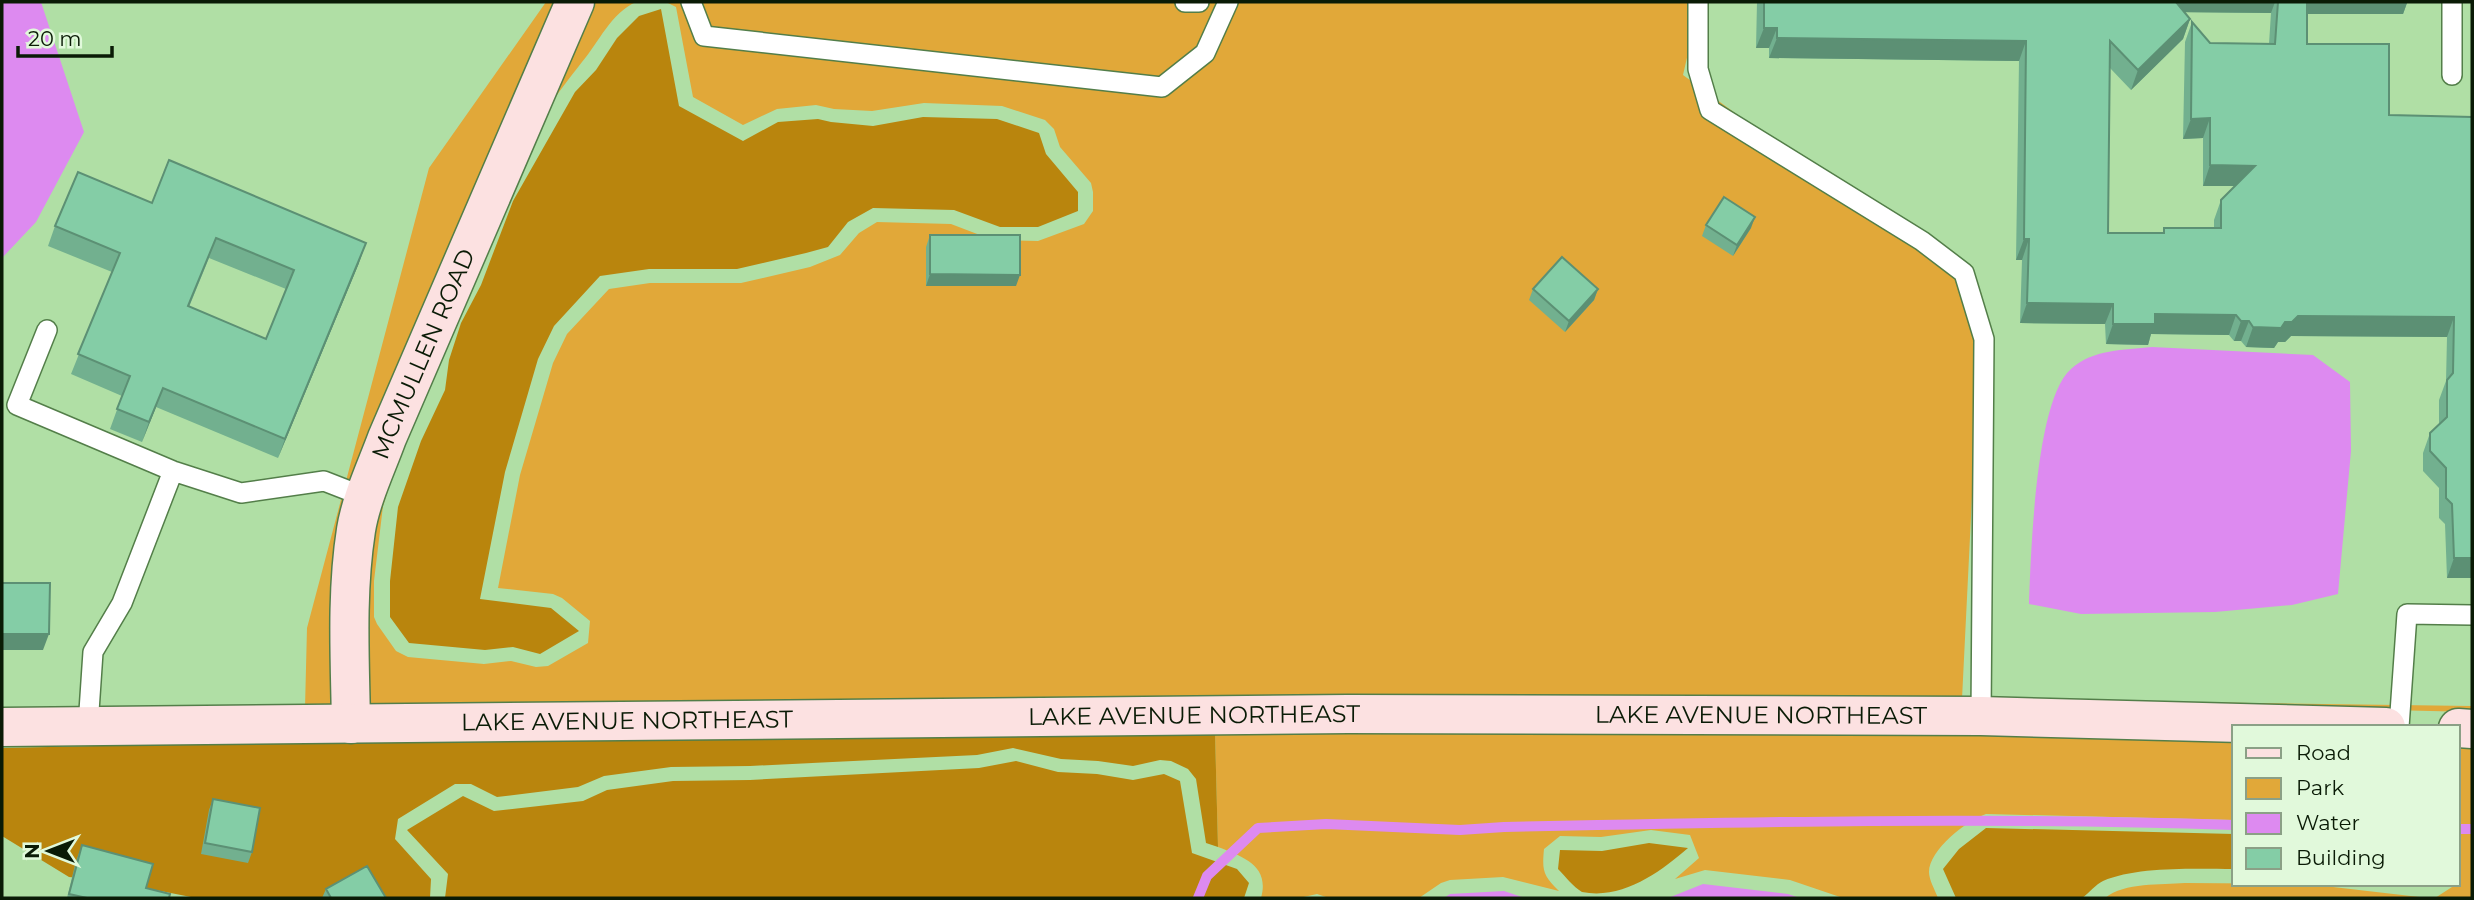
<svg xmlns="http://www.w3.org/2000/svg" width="2474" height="900" font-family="Montserrat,sans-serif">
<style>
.green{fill:#e1a839}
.forest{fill:#b9850d}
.water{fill:#dd8af0}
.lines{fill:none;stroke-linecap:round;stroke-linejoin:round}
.stream{stroke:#dd8af0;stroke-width:10}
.lane-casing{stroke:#537e49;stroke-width:22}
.secondary-casing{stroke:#537e49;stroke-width:41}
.lane{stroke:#fff;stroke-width:19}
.secondary{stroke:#fce1e1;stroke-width:38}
.wall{fill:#72b08f;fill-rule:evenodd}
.shaded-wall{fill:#5c9074}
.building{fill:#84cda6;stroke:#5c9074;stroke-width:2;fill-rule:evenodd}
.labels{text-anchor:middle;stroke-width:5;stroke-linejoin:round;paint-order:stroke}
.street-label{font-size:24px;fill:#0a1b06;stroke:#e1f9db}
</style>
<rect width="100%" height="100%" fill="#b0dfa5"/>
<path class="green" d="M546,2H555L370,432L338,527L331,591L332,708H305L307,628L429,168Z
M594,2H636C611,13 599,42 582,62C569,79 557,93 547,111Z
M666,2H1697L1698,10L1683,75L1982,294L1962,699L2472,706V712L1981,700L369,708C368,649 363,588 375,529C380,504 390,481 399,457L383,506L374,581V617L377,624L396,651L408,657L484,664L511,661L536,667L548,666L588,643L590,621L562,598L553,594L498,588L520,475L553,363L567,334L609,289L650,283H741L810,267L840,255L859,233L877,222L951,224L993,240L1038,241L1084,224L1093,211V192L1091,183L1060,147L1054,129L1045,120L1002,106L924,103L872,111L834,109L816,105L777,109L743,125L693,97L676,7Z
M1215,732L1980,733L2234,739V820L1986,814C1967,820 1929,850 1929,872C1929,880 1935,890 1938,898H1843L1790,880L1705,870L1675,879L1699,858L1690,835L1651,830L1601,837L1560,836L1544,849C1542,871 1543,875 1559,891L1503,877L1450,880L1441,883L1419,898H1329L1317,894L1299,898H1261C1270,866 1244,857 1218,847Z
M2458,744L2472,745V898H2435L2452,887V884H2458Z
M2185,883L2307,884L2428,898H2105C2125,882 2161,885 2185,883Z"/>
<path class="forest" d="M661,9L679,106L743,141L778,122L818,119L831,122L873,126L923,117L997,119L1039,133L1046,154L1078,192V211L1038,227H1000L954,210L873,208L848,222L828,247L806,253L737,269H649L600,276L554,326L538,359L505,472L480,599L551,608L579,631L540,654L513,647L485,650L409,643L390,617V581L398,507L421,441L445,390L449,360L461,323L481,285L513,201L575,92L596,70L617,38L639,16Z
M1215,732L1218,847L1206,843L1196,779L1188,769L1171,761L1160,760L1133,766L1098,761L1061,759L1013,748L977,755L750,766L671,767L604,776L578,787L497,797L471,784H455L398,819L395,839L431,879L430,898H196L110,881L69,877L2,836V748L323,741Z
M1016,761L1058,772L1097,774L1133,780L1164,774L1180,781L1192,853L1237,869L1249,883L1244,898H445L448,874L407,830L463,796L494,811L583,801L607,790L673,781L750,780L979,768Z
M1986,828L2234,834V869C2197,869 2137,866 2103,881C2096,884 2089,893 2082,898H1956L1943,869L1959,849Z
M1649,843L1688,848C1660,872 1623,900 1582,892C1573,887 1565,876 1558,869L1560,850L1602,851Z"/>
<path class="water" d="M2,2H41L84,132L36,222L2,258Z
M2152,347L2313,355L2350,382L2351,451L2338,594L2292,605L2215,612L2081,614L2029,604C2031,555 2035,400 2071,369C2093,349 2124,350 2152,347Z
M1703,884L1788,894L1800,898H1668Z
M1504,891L1525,898H1444L1450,894Z"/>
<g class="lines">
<path class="stream" d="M2458,829H2472
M1198,898L1207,876L1258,828L1326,824L1460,830L1504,827C1747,822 1991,817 2234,825"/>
<g class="lane-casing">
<path id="lane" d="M691,2L704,36L1162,87L1205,53L1228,2
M1185,2H1199
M1698,2V69L1710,110L1922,241L1964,273L1984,339L1981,716
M2452,75V2
M47,330L17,405L173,471L241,493L324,481L365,497
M88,726L93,652L122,603L173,471
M2399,727L2407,614L2472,615"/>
</g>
<g class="secondary-casing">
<g id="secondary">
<path id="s1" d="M351,724C350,660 346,594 356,530C361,499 376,468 387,438L575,2"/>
<path id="s2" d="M2,727L1348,714L1981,716L2386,727"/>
<path d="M2458,728L2472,729"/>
</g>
</g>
<use href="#lane" class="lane"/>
<use href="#secondary" class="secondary"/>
</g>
<path class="wall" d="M1757,2H2416V3H2407L2403,14H2307V44L2389,115L2472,117V578H2447L2445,524L2439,518V488L2423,471V453L2430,433L2439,424V400L2446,381L2447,337L2291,336L2285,342H2278L2274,348L2246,347L2241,341H2234L2229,335L2151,334L2148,345L2106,344L2105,324L2020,323L2022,260H2016L2019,61L1769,58V48H1756ZM2185,12L2271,13L2269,44L2210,43L2192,22L2185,42L2183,139L2203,138V186H2235L2221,200L2214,220V228H2164L2163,233H2108L2110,68L2131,90L2183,39L2190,19Z
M152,203L359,263L278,458L156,407L142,442L110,429L122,396L71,374L112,272L48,246L55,226ZM209,258L286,289L266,339L189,307Z
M1706,225L1751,228L1733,256L1702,236Z
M930,235L1016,286H926V247Z
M1533,289H1598L1594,300L1565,332L1529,300Z
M213,799L252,852L248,863L201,854L209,810Z
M82,845L146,888L169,898H67L76,861Z
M326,889L386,898H322Z"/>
<path class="shaded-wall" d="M2164,2H2275L2271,13L2160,12Z
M2304,2H2416V3H2407L2403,14H2299Z
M2190,19L2183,39L2131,90L2138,70Z
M1764,28H1777L1769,48H1756Z
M1777,38L2026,41L2019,61L1769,58Z
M2210,118L2203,138L2183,139L2191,119Z
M2210,165L2255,166L2247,186H2203Z
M1755,217L1751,228L1733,256L1737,245Z
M2024,239H2029L2022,260H2016Z
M366,243L359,263L278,458L285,439Z
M930,274L1020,275L1016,286H926Z
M1598,289L1594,300L1565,332L1569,321Z
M2027,303L2113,304L2105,324L2020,323Z
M2155,314L2236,315L2229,335L2151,334L2148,345L2106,344L2113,324Z
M2298,316L2454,317L2447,337L2291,336L2285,342H2278L2274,348L2246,347L2253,327L2285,322Z
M2241,321H2249L2241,341H2234Z
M163,388L156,407L142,442L149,422Z
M2454,558H2472V578H2447Z
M2,634H49L43,650H2Z"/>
<path class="building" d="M1764,2H2176L2190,19L2138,70L2110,41L2108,233H2164V228H2221V200L2255,166L2210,165V118L2191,119L2192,22L2210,43L2275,44L2278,2H2307V44H2389V115L2472,117V558H2454L2452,504L2446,498V468L2430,451V433L2447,417V380L2453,373L2454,317L2298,316L2292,322H2285L2281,328L2253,327L2249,321H2241L2236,315L2155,314V324H2113V304L2027,303L2029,239H2024L2026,41L1777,38V28H1764Z
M169,160L366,243L285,439L163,388L149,422L117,409L130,376L78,354L120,253L55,226L78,172L152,203ZM216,238L294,270L266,339L188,306Z
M1724,197L1755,217L1737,245L1706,225Z
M930,235H1020V275L930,274Z
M1562,257L1598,289L1569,321L1533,289Z
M2,583H50L49,634H2Z
M213,799L260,808L252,852L205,843Z
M82,845L153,864L146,888L170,894L169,898H87L69,894Z
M367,866L386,898H331L326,889Z"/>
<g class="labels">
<g class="street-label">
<text dy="8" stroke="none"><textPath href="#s1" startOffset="383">MCMULLEN ROAD</textPath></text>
<text dy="8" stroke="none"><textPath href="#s2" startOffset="1192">LAKE AVENUE NORTHEAST</textPath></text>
<text dy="8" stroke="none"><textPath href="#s2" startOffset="1759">LAKE AVENUE NORTHEAST</textPath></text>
<text dy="8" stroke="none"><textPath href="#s2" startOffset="625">LAKE AVENUE NORTHEAST</textPath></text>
</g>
</g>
<rect width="2474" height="900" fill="none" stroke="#0a1b06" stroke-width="7"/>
<rect x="2232" y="725" width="228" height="161" fill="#e1f9db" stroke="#8ba086" stroke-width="2"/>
<rect x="2246" y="748" width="35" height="10" fill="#fce1e1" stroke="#8ba086" stroke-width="2"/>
<text x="2296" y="760" font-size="21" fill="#0a1b06">Road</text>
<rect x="2246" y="778" width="35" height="21" fill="#e1a839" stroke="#8ba086" stroke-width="2"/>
<text x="2296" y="795" font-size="21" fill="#0a1b06">Park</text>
<rect x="2246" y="813" width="35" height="21" fill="#dd8af0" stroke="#8ba086" stroke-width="2"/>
<text x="2296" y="830" font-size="21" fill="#0a1b06">Water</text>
<rect x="2246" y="848" width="35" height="21" fill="#84cda6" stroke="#8ba086" stroke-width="2"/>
<text x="2296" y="865" font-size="21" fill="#0a1b06">Building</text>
<g transform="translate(49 851) rotate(270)" stroke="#e1f9db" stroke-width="5" paint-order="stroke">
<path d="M0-5L12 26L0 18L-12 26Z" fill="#0a1b06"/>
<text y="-10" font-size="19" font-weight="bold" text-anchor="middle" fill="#0a1b06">N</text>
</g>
<path d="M18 46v10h94v-10" fill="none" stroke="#0a1b06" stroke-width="3.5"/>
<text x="28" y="46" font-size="21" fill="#0a1b06" stroke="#e1f9db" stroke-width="5" paint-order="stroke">20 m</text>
</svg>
